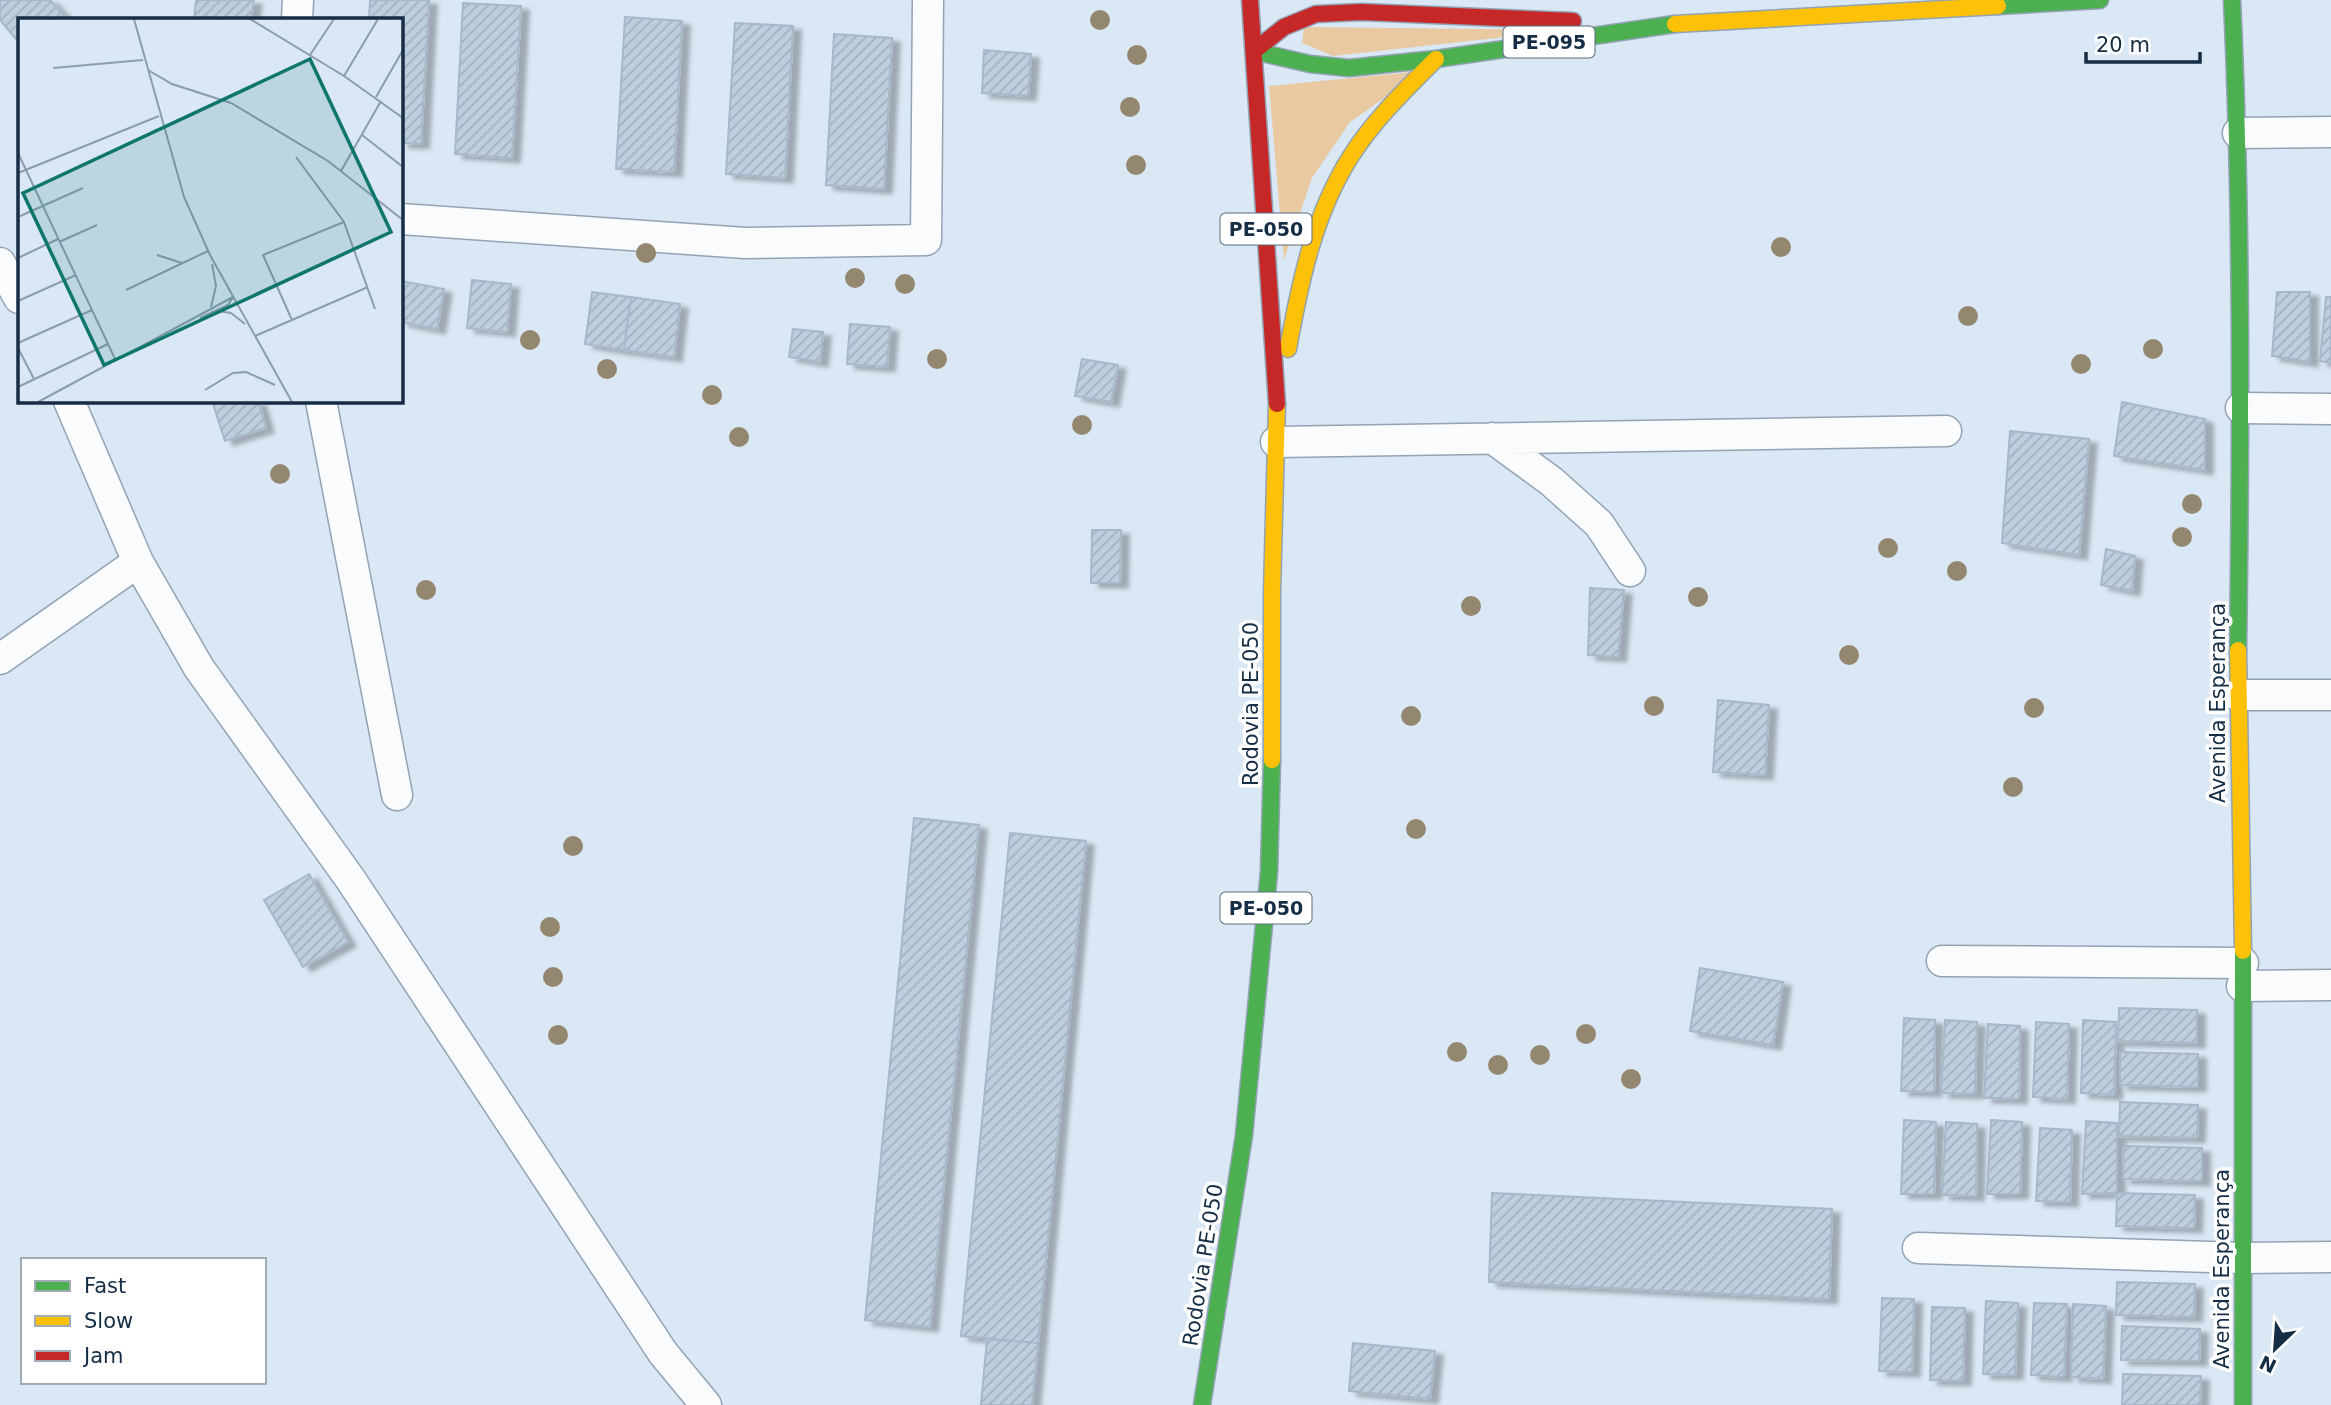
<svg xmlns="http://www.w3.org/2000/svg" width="2331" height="1405" font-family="'DejaVu Sans',sans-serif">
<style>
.green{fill:#e9c9a2}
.building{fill:url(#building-hatch);stroke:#a7b8c9;stroke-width:2;filter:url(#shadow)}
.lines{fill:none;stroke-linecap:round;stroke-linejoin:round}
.street-casing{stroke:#92a3b4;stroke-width:33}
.fast-casing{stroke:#92a3b4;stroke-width:19}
.slow-casing{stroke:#92a3b4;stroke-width:19}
.jam-casing{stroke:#92a3b4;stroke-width:19}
.street{stroke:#f9fbfd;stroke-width:30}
.fast{stroke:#4caf50;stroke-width:16}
.slow{stroke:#ffc107;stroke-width:16}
.jam{stroke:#c62828;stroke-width:16}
.tree{fill:#94876f}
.labels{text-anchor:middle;stroke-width:7;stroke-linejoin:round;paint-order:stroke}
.shield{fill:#fff;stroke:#5b6c7d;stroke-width:2}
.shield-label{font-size:19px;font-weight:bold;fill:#152d45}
.street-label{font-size:21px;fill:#152d45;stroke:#fff}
.inset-road{fill:none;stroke:#8b9dae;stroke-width:2}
.view{fill:#0f766e;fill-opacity:0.15;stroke:#0f766e;stroke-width:3.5}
.inset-edge{fill:none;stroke:#152d45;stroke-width:3.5}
</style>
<defs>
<pattern id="building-hatch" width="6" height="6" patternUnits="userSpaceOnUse" patternTransform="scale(1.75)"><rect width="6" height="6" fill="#bfcedd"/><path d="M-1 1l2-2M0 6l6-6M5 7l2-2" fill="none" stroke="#a3b1bf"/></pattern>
<filter id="shadow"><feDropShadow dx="8" dy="4.5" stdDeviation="2" flood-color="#0004"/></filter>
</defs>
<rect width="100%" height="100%" fill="#dae7f4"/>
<path class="green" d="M1304,27L1568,30L1333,56L1302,43Z
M1423,71L1350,122L1312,178L1284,260L1269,86Z"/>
<path class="building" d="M0,0H50L67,19H19V43L0,20Z
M196,0H254L251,19H194Z
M370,0H429L421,144L401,143V19H369Z
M463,3L521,6L512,158L455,154Z
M625,17L682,21L674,172L616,169Z
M735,23L793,26L785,178L726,174Z
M834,34L892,38L884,189L826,185Z
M984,50L1031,54L1028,96L982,93Z
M472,280L511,284L507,332L467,328Z
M401,281L444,289L437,329L401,322Z
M592,292L631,297L624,350L585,344Z
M2277,292H2310V362L2272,356Z
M631,297L680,304L674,357L624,350Z
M2326,297H2331V363L2320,361Z
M850,324L890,327L887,367L847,364Z
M793,329L823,332L820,362L789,357Z
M1082,359L1118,365L1111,402L1075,396Z
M212,401H258L266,428L225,441Z
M2122,402L2205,419V470L2114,456Z
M2010,431L2089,439L2079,555L2002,543Z
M1092,530H1121L1120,583H1091Z
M2106,549L2135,556L2132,591L2101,585Z
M1590,588L1624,590L1618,657L1588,655Z
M1718,700L1769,705L1765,775L1713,772Z
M914,818L979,825L930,1327L865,1320Z
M1010,833L1086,841L1038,1343L961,1336Z
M309,874L348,942L303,967L264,900Z
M1700,968L1783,982L1773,1045L1690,1031Z
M2119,1008L2197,1010V1043L2118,1041Z
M1904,1018L1935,1020L1934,1092L1901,1091Z
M1945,1020L1977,1022L1975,1094L1941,1093Z
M2083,1020L2116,1022L2114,1095L2081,1093Z
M2036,1022L2069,1024L2067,1099L2033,1097Z
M1988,1024L2020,1026L2019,1099L1984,1098Z
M2120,1052L2198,1054V1087L2120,1085Z
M2120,1102L2198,1105L2197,1138L2119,1136Z
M1904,1120L1936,1122L1934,1194H1901Z
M1991,1120L2022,1122L2020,1194H1987Z
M2086,1121L2117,1123V1193L2082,1194Z
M1946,1122L1977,1124L1976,1196L1942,1195Z
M2040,1128L2072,1130L2070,1202L2036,1201Z
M2124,1146L2202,1148V1181L2123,1179Z
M1492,1193L1832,1209L1829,1299L1489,1282Z
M2117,1193L2195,1195L2194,1228L2116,1226Z
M2117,1282L2195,1284L2194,1317L2116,1315Z
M1882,1298L1914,1299L1912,1372L1879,1371Z
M1986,1301L2018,1303L2015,1375L1983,1374Z
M2034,1303L2067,1304L2064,1377L2031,1375Z
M2073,1304L2106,1306L2103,1379L2071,1377Z
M1932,1307L1965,1308L1963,1381L1930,1380Z
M2122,1326L2200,1329L2199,1361L2121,1360Z
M987,1339L1038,1343L1032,1405H981Z
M1353,1343L1435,1351L1430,1399L1349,1391Z
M2123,1374L2201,1376L2200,1405H2122Z"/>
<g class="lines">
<g class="street-casing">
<path id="street" d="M297,19L298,0
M2238,133L2331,132
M401,219L745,243L926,240L928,0
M0,263L19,298
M69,401L138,562L199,668L351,880L663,1353L706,1405
M321,401L397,795
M2241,408L2331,409
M1492,438L1551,481L1599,524L1630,571
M1276,442L1946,431
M0,659L138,562
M2237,695H2331
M1942,961L2243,963
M2242,986L2331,985
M1918,1248L2243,1258L2331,1257"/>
</g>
<g class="fast-casing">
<path id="fast" d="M2232,0C2242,217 2241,433 2238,650
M1998,6L2100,0
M1254,51L1310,64L1349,68L1436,59L1675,24
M2243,951V1405
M1202,1405L1244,1135L1269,872L1272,760"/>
</g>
<g class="slow-casing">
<path id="slow" d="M1675,24L1998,6
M1288,349C1300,282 1314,214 1351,156C1374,120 1406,89 1436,59
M2238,650L2243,951
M1272,760V592L1277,404"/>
</g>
<g class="jam-casing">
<path id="jam" d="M1250,0L1277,404
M1254,51L1284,27L1316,14L1362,12L1573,21"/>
</g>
<use href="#street" class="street"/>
<use href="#fast" class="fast"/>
<use href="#slow" class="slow"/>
<use href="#jam" class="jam"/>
</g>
<g class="tree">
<circle cx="1100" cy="20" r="10"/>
<circle cx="1137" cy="55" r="10"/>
<circle cx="1130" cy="107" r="10"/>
<circle cx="1136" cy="165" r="10"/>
<circle cx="1781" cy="247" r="10"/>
<circle cx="646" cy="253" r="10"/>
<circle cx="855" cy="278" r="10"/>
<circle cx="905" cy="284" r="10"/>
<circle cx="1968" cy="316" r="10"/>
<circle cx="530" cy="340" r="10"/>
<circle cx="2153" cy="349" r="10"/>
<circle cx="937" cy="359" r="10"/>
<circle cx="2081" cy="364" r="10"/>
<circle cx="607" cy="369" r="10"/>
<circle cx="712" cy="395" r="10"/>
<circle cx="1082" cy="425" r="10"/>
<circle cx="739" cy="437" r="10"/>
<circle cx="280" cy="474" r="10"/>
<circle cx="2192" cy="504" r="10"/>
<circle cx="2182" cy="537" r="10"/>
<circle cx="1888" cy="548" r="10"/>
<circle cx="1957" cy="571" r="10"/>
<circle cx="426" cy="590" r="10"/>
<circle cx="1698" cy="597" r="10"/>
<circle cx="1471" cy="606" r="10"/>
<circle cx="1849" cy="655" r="10"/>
<circle cx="1654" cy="706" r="10"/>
<circle cx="2034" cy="708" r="10"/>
<circle cx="1411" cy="716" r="10"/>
<circle cx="2013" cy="787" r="10"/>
<circle cx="1416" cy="829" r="10"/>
<circle cx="573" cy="846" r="10"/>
<circle cx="550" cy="927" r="10"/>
<circle cx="553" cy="977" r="10"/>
<circle cx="1586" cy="1034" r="10"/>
<circle cx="558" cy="1035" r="10"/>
<circle cx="1457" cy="1052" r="10"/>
<circle cx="1540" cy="1055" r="10"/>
<circle cx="1498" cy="1065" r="10"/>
<circle cx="1631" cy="1079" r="10"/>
</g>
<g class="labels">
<g class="shield">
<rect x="1503.5" y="26.5" width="91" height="31" rx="5"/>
<rect x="1220.5" y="213.5" width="91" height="31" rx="5"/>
<rect x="1220.5" y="892.5" width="91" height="31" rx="5"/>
</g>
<g class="shield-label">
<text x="1549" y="49">PE-095</text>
<text x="1266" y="236">PE-050</text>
<text x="1266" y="915">PE-050</text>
</g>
<g class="street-label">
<text transform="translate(2218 703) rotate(-90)" y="7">Avenida Esperança</text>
<text transform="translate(1251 704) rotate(-90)" y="7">Rodovia PE-050</text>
<text transform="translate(1203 1265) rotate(-81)" y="7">Rodovia PE-050</text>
<text transform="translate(2222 1269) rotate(-90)" y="7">Avenida Esperança</text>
</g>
</g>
<g transform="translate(18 18)">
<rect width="385" height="385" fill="#dae7f4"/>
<path class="inset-road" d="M116,1L166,179L192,237L274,384M232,1L326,58L385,100M292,37L316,1M35,50L125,42M130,52L154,66L213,85L310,143L385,202M326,58L360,1M358,79L385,32M344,117L385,149M0,135L98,343M278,139L326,204L357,291M323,153L363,83M0,155L141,98M0,199L65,170M41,224L79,207M139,237L164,245M0,240L40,221M108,272L190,233M0,283L58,257M193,289L198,268L194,246M200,293L213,295L227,306M182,300L210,287L215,279M274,302L245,237L326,204M237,318L350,269M0,325L74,292M0,330L16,361M0,369L90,326M187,372L215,355L228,354L257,367M20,384L215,279"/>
<path class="view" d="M292,41L373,214L86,347L5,175Z"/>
<rect width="385" height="385" class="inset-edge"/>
</g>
<rect x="21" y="1258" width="245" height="126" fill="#ffffff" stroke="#a1abb5" stroke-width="2"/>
<rect x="35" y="1281" width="35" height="10" fill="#4caf50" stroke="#a1abb5" stroke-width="2"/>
<text x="84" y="1293" font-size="21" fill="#152d45">Fast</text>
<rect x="35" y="1316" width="35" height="10" fill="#ffc107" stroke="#a1abb5" stroke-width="2"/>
<text x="84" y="1328" font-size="21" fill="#152d45">Slow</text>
<rect x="35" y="1351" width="35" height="10" fill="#c62828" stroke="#a1abb5" stroke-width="2"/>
<text x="84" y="1363" font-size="21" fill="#152d45">Jam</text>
<g transform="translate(2275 1349) rotate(205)" stroke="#ffffff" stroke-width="5" paint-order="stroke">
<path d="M0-5L12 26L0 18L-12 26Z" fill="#152d45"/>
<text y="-10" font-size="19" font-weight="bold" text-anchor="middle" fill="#152d45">N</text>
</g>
<path d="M2086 52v10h114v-10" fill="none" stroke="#152d45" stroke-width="3.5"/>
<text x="2096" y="52" font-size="21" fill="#152d45" stroke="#ffffff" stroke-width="5" paint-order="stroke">20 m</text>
</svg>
